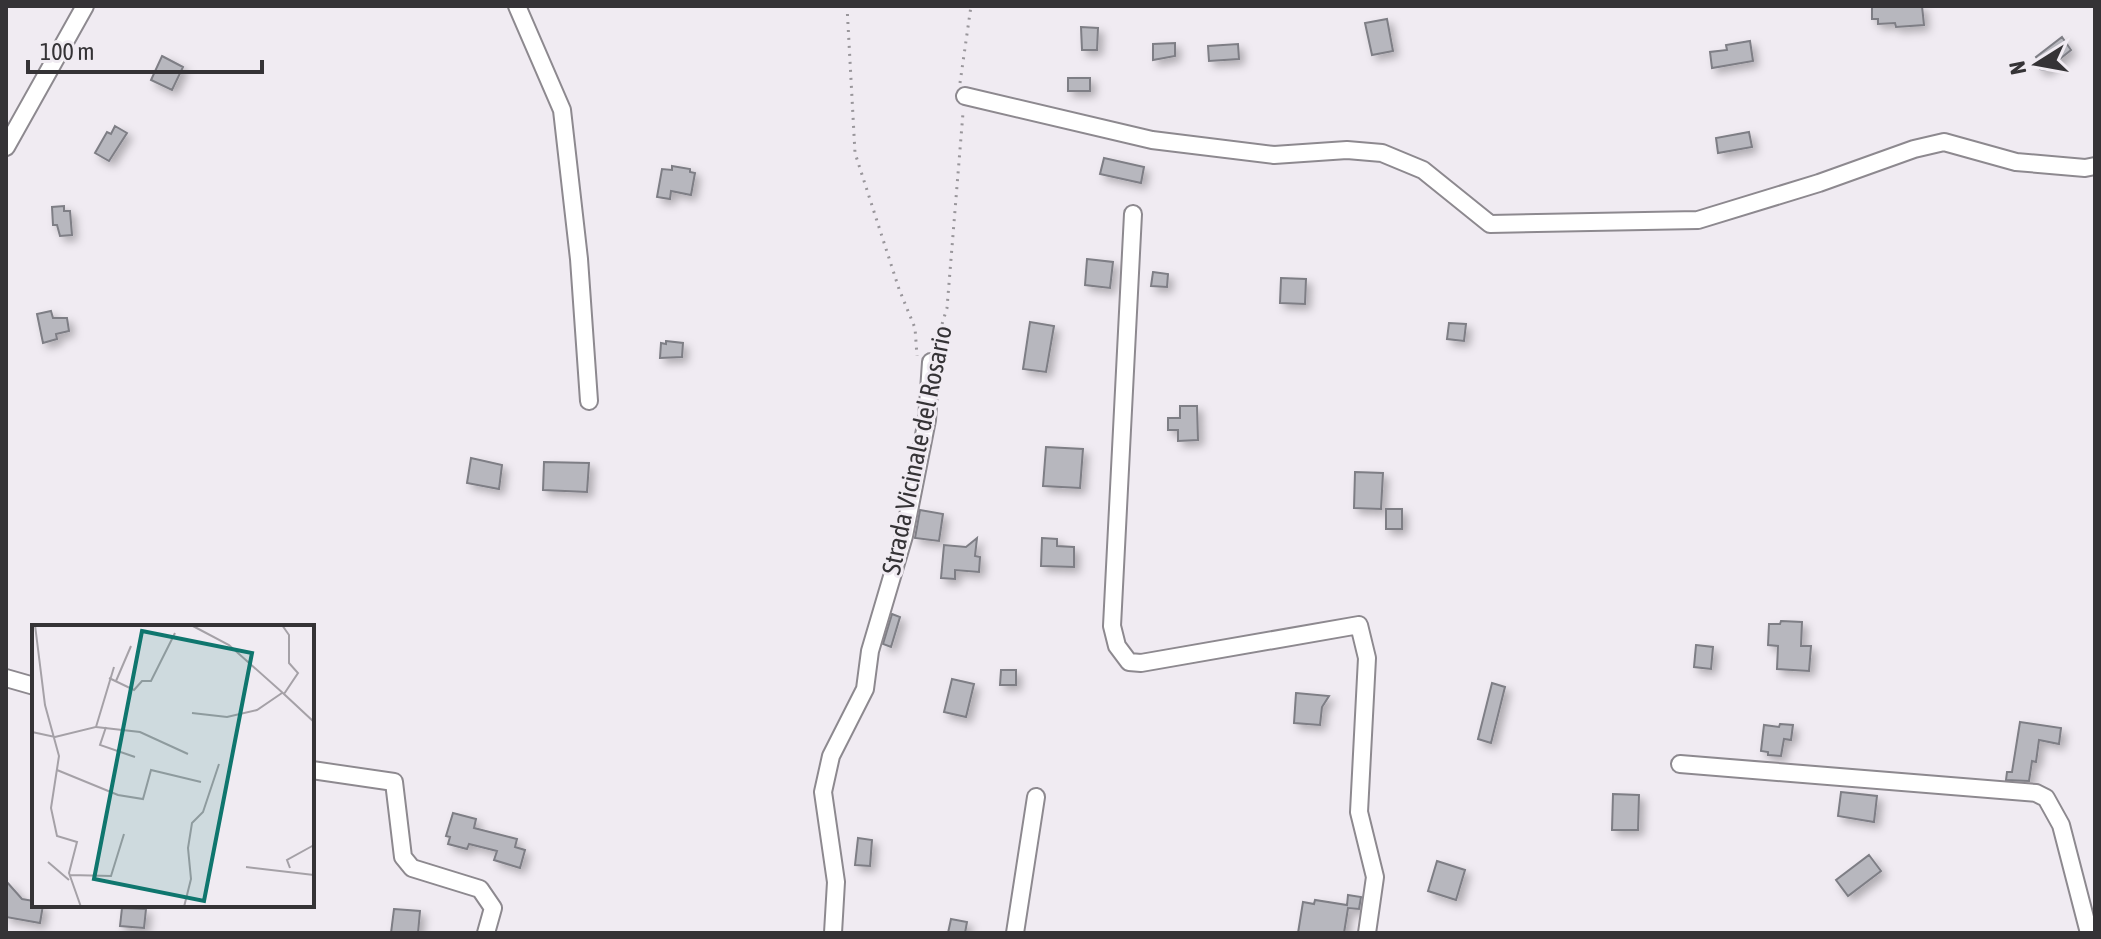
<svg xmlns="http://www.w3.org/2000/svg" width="2101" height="939" font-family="'Asap Condensed',sans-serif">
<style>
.building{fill:#b7b7be;stroke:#7e7e85;stroke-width:2;filter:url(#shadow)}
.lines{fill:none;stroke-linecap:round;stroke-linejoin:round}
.minor-casing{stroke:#8d898f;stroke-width:20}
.path{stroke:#99969b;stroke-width:3;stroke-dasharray:2 6;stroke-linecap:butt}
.minor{stroke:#fff;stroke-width:16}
.labels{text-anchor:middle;stroke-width:6;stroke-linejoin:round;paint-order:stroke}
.street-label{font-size:26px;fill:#353336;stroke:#f0ebf2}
.inset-road{fill:none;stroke:#a5a1a7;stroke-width:2}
.view{fill:#0f766e;fill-opacity:0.15;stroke:#0f766e;stroke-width:4}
.inset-edge{fill:none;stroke:#353336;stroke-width:4}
</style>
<defs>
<filter id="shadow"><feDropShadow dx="5" dy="5" stdDeviation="4" flood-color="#0004"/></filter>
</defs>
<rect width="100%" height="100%" fill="#f0ebf2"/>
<path class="building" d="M1872,6H1922L1924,25L1896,27L1895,23L1878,24V19H1872Z
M1387,19L1393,51L1372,55L1365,23Z
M1081,27L1098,28L1097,50H1082Z
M2062,37L2071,50L2046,70L2040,69L2035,61L2038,60L2036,57Z
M1750,41L1753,61L1712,68L1710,52L1727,50L1726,45Z
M1175,43V56L1153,60V44Z
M1238,44L1239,59L1209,61L1208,46Z
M162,56L183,67L172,90L151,80Z
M1068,78H1090V91H1068Z
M115,126L127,133L109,161L95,153L107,132L111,134Z
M1749,132L1752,147L1718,153L1716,138Z
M1104,158L1144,167L1141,183L1100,174Z
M672,166L690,169V172L695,173L691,195L671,191L670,199L657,197L662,169L672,170Z
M64,206V211H70L72,235L60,236L57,225H53L52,207Z
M1087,259L1113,262L1110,288L1085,285Z
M1153,272L1168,274L1167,287L1151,286Z
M1281,278L1306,279L1305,304L1280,303Z
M51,311L53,318H67L69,331L56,334L57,339L43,343L37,314Z
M1030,322L1054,326L1046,372L1023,369Z
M1449,323L1466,324L1464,341L1447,339Z
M666,341L683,343L682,357L660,358L661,343L666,344Z
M1180,406H1197L1198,440L1178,441V430H1168V418H1180Z
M1046,447L1083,449L1080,488L1043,486Z
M471,458L502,465L499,489L467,483Z
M544,462L589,463L587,492L543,490Z
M1355,472L1383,473L1381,509L1354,508Z
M1386,509H1402V529H1386Z
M920,510L943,514L939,541L915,538Z
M977,538L975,556L980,557L979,572L955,570V579L941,578L944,545L966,547Z
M1042,538L1057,539V546L1074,547V567L1041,566Z
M892,614L900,617L891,647L883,644Z
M1781,621L1802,622L1801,646H1811L1809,671L1777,669L1778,646L1768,645L1769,624H1780Z
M1696,645L1713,647L1711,669L1694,667Z
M1001,670H1016V685H1000Z
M952,679L974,684L966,717L944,712Z
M1492,683L1505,687L1491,743L1478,739Z
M1296,693L1329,696L1322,707L1320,725L1294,723Z
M2020,722L2061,728L2059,744L2039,740L2036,762L2032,761L2029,781L2006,780L2007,772H2012Z
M1780,724L1793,725L1791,740L1784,739L1781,756L1768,755V752L1761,751L1764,725L1779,727Z
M1841,792L1877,796L1874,822L1838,816Z
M1613,794L1639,795L1638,830H1612Z
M453,813L476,819L474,828L517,839L515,847L525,850L520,868L494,860L497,851L469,844L467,849L448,844L450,837L446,836Z
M858,838L872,840L870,866L855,865Z
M1869,855L1881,871L1848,896L1836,880Z
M1437,861L1465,870L1456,900L1428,891Z
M6,881L22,899L34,901V905H43L40,923L6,917Z
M1348,895L1361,897L1359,909L1348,908L1344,933H1298L1303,902L1314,904L1315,900L1347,905Z
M122,908L146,909L144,928L120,926Z
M394,909L420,911L418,933H391Z
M951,919L967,922L965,933H948Z"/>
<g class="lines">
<g class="minor-casing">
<path id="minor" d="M517,6L562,110L579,259L589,401
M965,96L1152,140L1274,155L1347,150L1382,153L1423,170L1490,224L1698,220L1819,183L1914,149L1944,142L2016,162L2085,168L2095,166
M6,147L85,6
M1133,214L1112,626L1117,646L1129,662L1141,663L1359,625L1367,658L1359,812L1375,877L1367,933
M6,678L34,686
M1680,764L2036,793L2046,798L2061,825L2089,933
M312,770L394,782L403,857L412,868L480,889L493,908L486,933
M833,933L836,882L823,792L831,756L865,689L870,651L904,536L927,420L931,362
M1015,933L1036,797"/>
</g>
<path class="path" d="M847,6L855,153L899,289L915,328L917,356
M960,83L971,6
M935,347L947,308L963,113"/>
<use href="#minor" class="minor"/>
</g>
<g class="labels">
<g class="street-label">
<text transform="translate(917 450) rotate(-78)" y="9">Strada Vicinale del Rosario</text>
</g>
</g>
<g transform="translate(32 625)">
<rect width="282" height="282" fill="#f0ebf2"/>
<path class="inset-road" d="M3,0L13,80L27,131L19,183L25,211L45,217L37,248L49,282M159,0L197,20L252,69M250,0L257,10V38L266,48L252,69L282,97M77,53L102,65L110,56H119L143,8M84,56L99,21M160,88L195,92L225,85L250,68M64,102L108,107L156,129M74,102L68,120L103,132M0,107L23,112L64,102L82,42M25,145L86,170L111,174L119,145L169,157M16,237L37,255M214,242L282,250M258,243L255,235L282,220M38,250L79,251L92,209M152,282L159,254L156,223L160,198L171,187L187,139"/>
<path class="view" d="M110,6L220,28L172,276L62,254Z"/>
<rect width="282" height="282" class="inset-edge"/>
</g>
<rect width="2101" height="939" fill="none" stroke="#353336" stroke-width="16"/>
<g transform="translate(2037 64) rotate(259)" stroke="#f0ebf2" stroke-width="6" paint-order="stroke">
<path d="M0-6L14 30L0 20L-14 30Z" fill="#353336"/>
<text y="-12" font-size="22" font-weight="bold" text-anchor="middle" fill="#353336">N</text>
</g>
<path d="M28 60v12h234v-12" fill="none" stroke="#353336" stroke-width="4"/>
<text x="40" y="60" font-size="24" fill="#353336" stroke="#f0ebf2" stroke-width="6" paint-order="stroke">100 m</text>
</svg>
